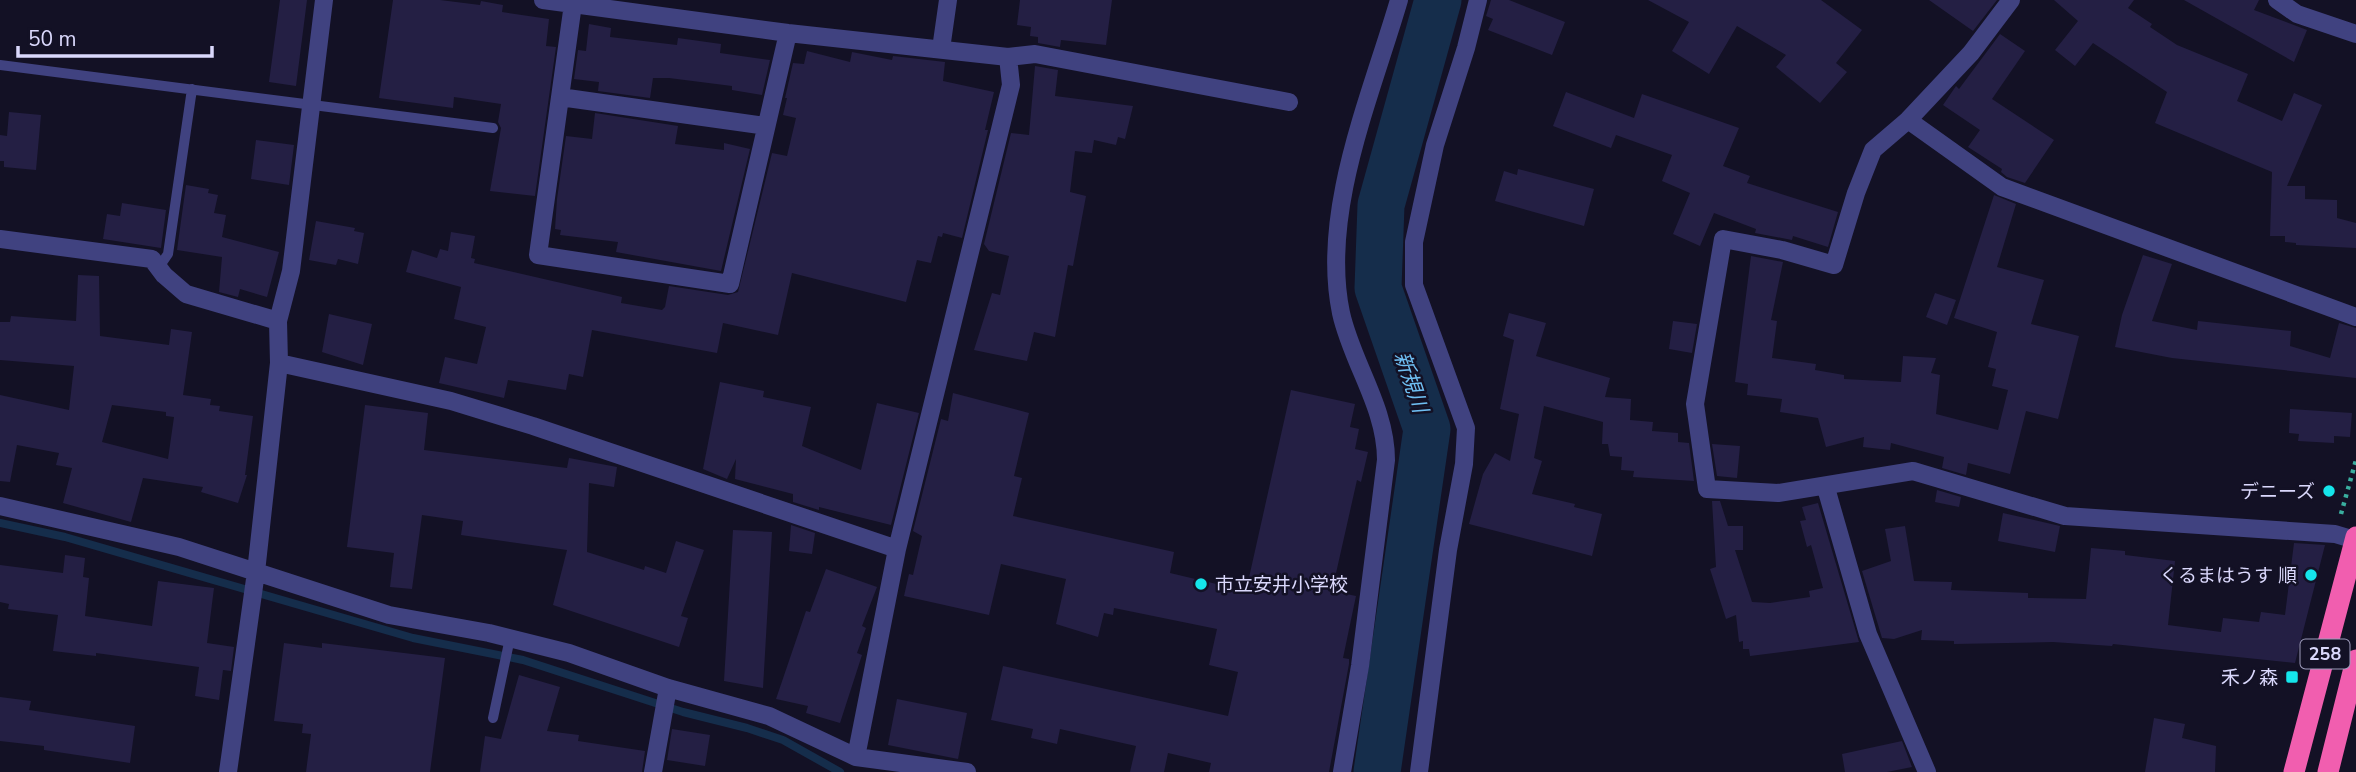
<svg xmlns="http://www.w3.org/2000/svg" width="2356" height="772" font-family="'Nunito Sans','Noto Sans JP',sans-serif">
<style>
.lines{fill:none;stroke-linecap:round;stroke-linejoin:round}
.stream{stroke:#152d4b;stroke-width:8}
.river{stroke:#152d4b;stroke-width:47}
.building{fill:#241f44;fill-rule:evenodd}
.path{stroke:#3aae9f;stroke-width:4.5;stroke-dasharray:3.5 5;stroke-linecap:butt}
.lane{stroke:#404280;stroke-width:10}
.street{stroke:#404280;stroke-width:18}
.highway{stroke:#f15eaf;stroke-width:21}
.poi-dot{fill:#15e5eb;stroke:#131125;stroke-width:2.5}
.labels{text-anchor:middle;stroke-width:5;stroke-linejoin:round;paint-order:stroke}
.shield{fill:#131125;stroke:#9e9cbc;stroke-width:2}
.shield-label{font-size:18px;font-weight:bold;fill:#dad8fc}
.poi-label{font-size:19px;fill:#dad8fc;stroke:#131125;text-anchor:end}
.water-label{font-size:21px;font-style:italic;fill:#6fbff3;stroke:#131125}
</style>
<rect width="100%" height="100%" fill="#131125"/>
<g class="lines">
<path class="stream" d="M0,523L65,537L413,638L523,660L683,712L747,728L783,740L840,772"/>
<path class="river" d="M1377,772L1427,429L1378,288L1381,205L1438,0"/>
</g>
<path class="building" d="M280,0H307L296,86L269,82Z
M393,0H440L480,5L481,1L503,5L502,12L549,19L546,46L556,47L535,196L490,191L501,128L498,122L501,104L454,97L453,108L379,98Z
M1020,0H1112L1106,45L1061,40L1060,47L1038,43V37L1030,36L1031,27L1017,25Z
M1491,0H1509L1565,22L1552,55L1488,30L1493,19L1486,16Z
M1648,0H1821L1862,30L1836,63L1847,72L1820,103L1776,67L1786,55L1737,26L1709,74L1672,51L1689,22Z
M1929,0H1997L1973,31Z
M2054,0H2134L2128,8L2152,24L2150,27L2177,45L2248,74L2237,101L2282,121L2294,93L2322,105L2287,186H2305V199L2337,200V218L2356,223V248L2296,245V243L2285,242V236H2270L2272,172L2155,123L2167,92L2093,43L2075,66L2055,50L2078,21Z
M2184,0H2259L2254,10L2307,30L2294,62Z
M589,24L611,28L610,37L677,45L678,38L721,44L720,53L770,60L762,95L732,90V86L669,78H653L650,98L598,91L599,82L574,79L578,50L586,51Z
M2000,34L2025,51L1992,99L2054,140L2025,183L2007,177L2001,172L2002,169L1968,147L1980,130L1943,105L1956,86L1959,89Z
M807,51L850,62L852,52L892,60L893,56L945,62L943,81L994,92L985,130H988L962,238L943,233L942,237L938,236L931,263L917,260L906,302L792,273L778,335L723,323L717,353L592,330L583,377L569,374L566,390L508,380L504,398L439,383L445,357L477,364L486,327L454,319L461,287L406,272L412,250L437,258L440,249L448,251L451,232L475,236L471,258L475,259L474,263L622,297L621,303L662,310L665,307L669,286L728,295L738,292L772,153L787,156L796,118L783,115L787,98H785L793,63L804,64Z
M1035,66L1058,70L1055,96L1133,106L1125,139L1118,137L1116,145L1094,140L1092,153L1075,151L1070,192L1086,196L1073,266L1068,265L1055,337L1034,332L1027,361L974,350L992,293L1000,295L1009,256L989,251L984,244L1011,133L1029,135Z
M1566,92L1634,118L1642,94L1739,128L1723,166L1750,176L1747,183L1838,212L1828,247L1793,236L1792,240L1755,233L1756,229L1714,213L1700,246L1673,234L1690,193L1662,181L1672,155L1616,135L1611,148L1553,126Z
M9,112L41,115L36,170L4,167V161H0V135L7,136Z
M595,113L678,126L675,144L724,150V143L750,149L721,271L616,252L618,242L560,235L561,230L555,229L557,199L566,136L592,139Z
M256,140L294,145L289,185L251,179Z
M1518,169L1594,189L1584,226L1495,201L1504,171L1517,175Z
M186,185L209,189L208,193L218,195L214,213L226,215L222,237L279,252L267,297L240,289L238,297L219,292L222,257L177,250Z
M1994,195L2016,204L1997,267L2044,280L2031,324L2079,336L2058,419L2026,411L2010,474L1968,463L1966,475L1942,468L1944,457L1891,443L1890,450L1863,447L1864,437L1826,447L1818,418L1780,412L1782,399L1747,395L1748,384L1735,382L1751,256L1783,262L1771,320L1777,321L1772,358L1816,364L1815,370L1844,375V379L1901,382L1903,356L1936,358L1931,373L1940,375L1936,414L1998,430L2008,390L1992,386L1996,369L1988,367L1997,332L1954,318Z
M122,203L166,210L161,248L103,239L107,214L120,216Z
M316,221L355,228L354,231L364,233L358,264L338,259L336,265L309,260Z
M2143,255L2172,264L2152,321L2197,330L2198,321L2291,331L2290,346L2330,358L2339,323L2356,328V378L2172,358L2115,347L2122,315Z
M78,275L99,276L100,336L169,345L171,329L192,332L183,395L211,399L210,405L220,406L219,411L253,416L245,475H247L238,503L201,492L203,487L143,478L131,522L63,503L72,468L56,465L59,453L17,445L10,482L0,481V395L69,410L74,366L0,360V322H10L11,316L76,321ZM112,405L166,412V416L174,417L168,459L102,442Z
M1935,293L1956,300L1947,325L1926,317Z
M1509,313L1546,323L1536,356L1610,378L1605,397L1631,399L1630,420L1653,422L1652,431L1678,433V442L1689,443L1694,481L1633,477L1634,471L1621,470L1622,457L1610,456L1608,444H1602L1603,422L1544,406L1534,458L1542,461L1532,494L1575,504L1574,507L1602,514L1592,556L1469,524L1483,474L1495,453L1510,461L1519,414L1500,409L1514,340L1503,336Z
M329,314L372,324L363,365L322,352Z
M1673,321L1697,324L1692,353L1669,349Z
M720,382L764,391L763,397L811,407L802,446L861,470L877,403L919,413L891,525L819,507V510L793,502V494L735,479L736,459L727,479L703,469Z
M1291,390L1355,404L1350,427L1359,429L1355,449L1368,452L1361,482L1357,480L1332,591L1356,596L1343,658L1349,659V664L1329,772H1209L1211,763L1168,753L1164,772H1130L1136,746L1060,729L1057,744L1031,738L1033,729L991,720L1003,666L1228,716L1238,672L1209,665L1217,629L1114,608L1113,615L1104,613L1098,637L1056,624L1066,579L1001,564L989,615L904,596L909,574L913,575L922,536L913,531L941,419L948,421L953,393L1029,413L1014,476L1022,478L1013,516L1174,552L1170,573L1246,591Z
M365,405L428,413L424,450L567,468L569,458L617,467L614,487L589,483L587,552L644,570L645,566L666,573L676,541L704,550L681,616L688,618L679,647L553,605L567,550L461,535L463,521L422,515L412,589L390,587L394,553L347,547Z
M2290,409L2352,413L2350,437L2334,436V443L2298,441L2299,434L2289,433Z
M1712,444L1740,446L1737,478L1717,476Z
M1937,490L1961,497L1959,507L1935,502Z
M1712,501H1720L1728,526H1743V550H1735L1752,602L1770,603L1810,597L1809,591L1823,588L1811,545L1807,547L1800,521L1806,520L1802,507L1818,503L1859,642L1750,656L1749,649H1743V641L1739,642L1736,615L1726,619L1710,569L1716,567Z
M2003,513L2060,526L2055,552L1998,541Z
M791,525L815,533L812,554L789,551Z
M1905,526L1914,581L1952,582L1951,590L2028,593V598L2086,599L2091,548L2125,551V555L2175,561L2168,625L2221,632L2223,618L2259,622L2261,612L2285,615L2294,543L2325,545L2295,663L2113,644L2112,646L2053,642L1954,644V641L1921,640L1922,630L1894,639L1882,638L1862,571L1891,561L1885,529Z
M733,530L772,532L763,688L724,681Z
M65,555L85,558L83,577L89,578L85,616L152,626L158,581L214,588L207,643L234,647L231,671L223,670L219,700L195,696L199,667L96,653V656L53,651L58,615L8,609L9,604L0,602V565L63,573Z
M826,569L877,587L862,626L866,628L857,653L862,655L840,723L806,713L808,706L776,699L806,611L810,612Z
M284,643L322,648V643L445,658L430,772H306L311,734L302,733L303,724L274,721Z
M519,675L560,687L547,731L579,735L578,741L645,751L642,772H480L485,736L501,739Z
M0,697L31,701L29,710L135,726L130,763L44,750V746L0,741Z
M897,699L967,713L958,759L888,745Z
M2154,718L2185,724L2182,738L2216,746L2215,772H2145Z
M672,729L710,735L705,766L667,760Z
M1902,741L1912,767L1887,772H1845L1842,754Z"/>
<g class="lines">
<path class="path" d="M2341,514L2356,460"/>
<path class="lane" d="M0,65L493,128
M159,267L168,254L192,89
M493,718L510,638"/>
<path class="street" d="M543,0L788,33L1008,57L1035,54L1289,102
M2011,0L1971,53L1908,120L1873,150L1856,193L1834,265L1782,250L1723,239L1695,404L1707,489L1778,493L1913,471L2065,516L2335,534L2355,540
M2277,0L2297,14L2356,34
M573,4L538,255L730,284L788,33
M941,49L948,0
M560,97L766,126
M1908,120L2002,187L2356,317
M0,239L152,259L164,275L186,294L278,321
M279,363L451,401L533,426L897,549
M1826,488L1868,634L1927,772
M0,506L179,547L389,615L489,633L569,653L668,688L769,716L856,757L967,772
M856,757L897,549L1011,85L1008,57
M228,772L256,572L279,363L278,321L291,271L324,0
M653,772L668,688
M1342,772L1360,666L1386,460C1386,407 1352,363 1341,313C1320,212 1371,96 1399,0
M1419,772L1448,550L1464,464L1466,428L1414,285V242L1435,145L1466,48L1478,0"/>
<path class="highway" d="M2294,772L2356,537
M2328,772L2356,660"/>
</g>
<g class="poi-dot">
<circle cx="2329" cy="491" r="7"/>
<circle cx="2311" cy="575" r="7"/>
<circle cx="1201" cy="584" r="7"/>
<rect x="2285" y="670" width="14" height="14" rx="3.5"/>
</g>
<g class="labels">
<rect class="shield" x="2300.5" y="639.5" width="49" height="29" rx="5"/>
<g class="shield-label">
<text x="2325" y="660">258</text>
</g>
<g class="poi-label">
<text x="2315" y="498">デニーズ</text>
<text x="2297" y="582">くるまはうす 順</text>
<text x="1215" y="591" text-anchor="start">市立安井小学校</text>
<text x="2278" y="684">禾ノ森</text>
</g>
<g class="water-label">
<text transform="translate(1411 382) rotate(71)" y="7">新規川</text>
</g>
</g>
<path d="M18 46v10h194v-10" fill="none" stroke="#dad8fc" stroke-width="3.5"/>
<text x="28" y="46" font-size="21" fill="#dad8fc" stroke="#131125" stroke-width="5" paint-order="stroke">50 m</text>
</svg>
